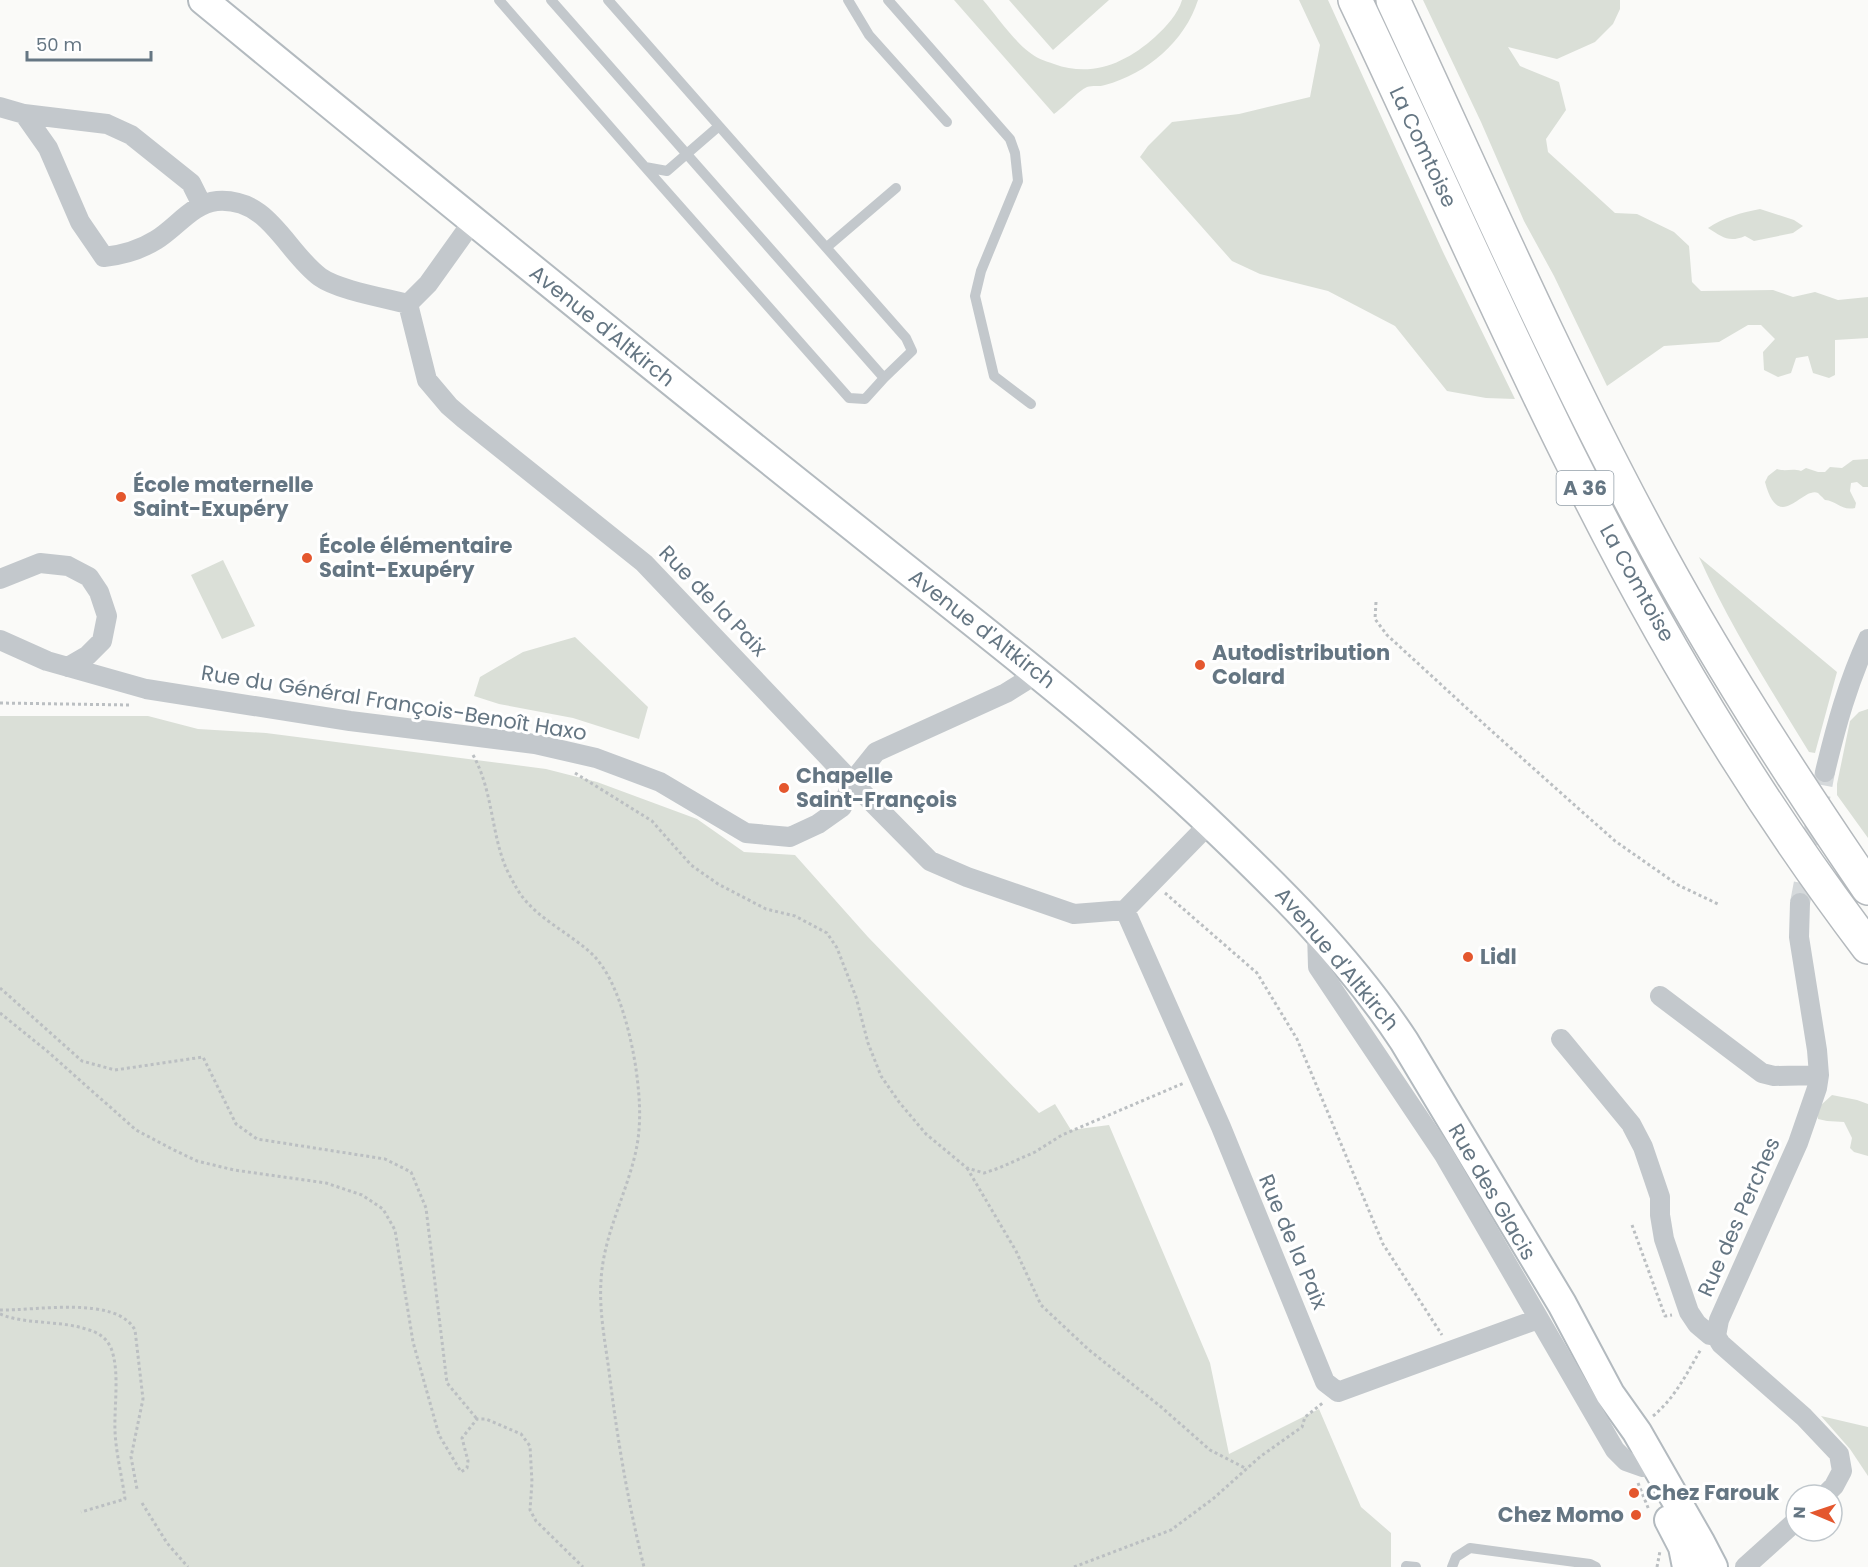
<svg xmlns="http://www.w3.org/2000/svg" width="1868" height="1567" font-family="Poppins,sans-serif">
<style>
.green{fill:#dadfd7}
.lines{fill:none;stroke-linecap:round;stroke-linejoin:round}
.street-tunnel{stroke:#d5d9db;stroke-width:20;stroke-dasharray:20 10;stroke-linecap:butt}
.secondary-casing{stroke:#b3babf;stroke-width:32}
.highway-casing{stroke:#b4b9bd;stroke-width:36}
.path{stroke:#bbbfc2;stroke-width:3;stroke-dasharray:3 3;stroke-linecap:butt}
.lane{stroke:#c3c8cc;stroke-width:10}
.street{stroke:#c3c8cc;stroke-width:20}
.secondary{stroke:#fff;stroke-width:28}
.highway{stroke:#fff;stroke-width:33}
.poi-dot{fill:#e4572e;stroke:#fff;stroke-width:2}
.labels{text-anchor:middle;stroke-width:6;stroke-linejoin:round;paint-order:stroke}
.shield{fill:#fff;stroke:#939fa8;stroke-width:1.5}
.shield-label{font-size:20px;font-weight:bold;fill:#657683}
.street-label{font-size:21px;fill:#657683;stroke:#fff}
.poi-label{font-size:21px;font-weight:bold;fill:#657683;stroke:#fff;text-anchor:start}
</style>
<rect width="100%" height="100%" fill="#fafaf8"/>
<path class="green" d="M954,0H983C995,14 1014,41 1029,52C1036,58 1045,61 1054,64C1092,78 1126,63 1155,37C1166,27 1178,14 1182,0H1198C1185,41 1147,74 1105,85C1100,87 1092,85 1087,87C1078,91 1063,108 1054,114Z
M1009,0H1109L1053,50Z
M1299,0H1328L1443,252L1515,399L1486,398L1447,391L1395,326L1328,291L1260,274L1232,261L1140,157L1148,146L1172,122L1239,114L1310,97L1320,45Z
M1423,0H1620V9L1613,24L1595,42L1557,59L1508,47L1520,66L1559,82L1566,110L1546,139L1548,152L1615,213L1637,214L1674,232L1689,246L1692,282L1701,291L1773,290L1793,297L1815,292L1838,300L1868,297V338L1835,340V375L1829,378L1813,373L1808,356L1796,358L1791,373L1778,377L1764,370L1763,352L1775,339L1761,325H1748L1719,342L1664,346L1607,386L1554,276L1524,221L1481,122Z
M1760,209L1794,220L1803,226L1793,233L1754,241L1745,236C1729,243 1722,237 1708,228C1724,217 1741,213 1760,209Z
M1868,459V487H1863L1857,482L1851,483L1850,491L1856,503L1855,508C1841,511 1837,501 1825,500C1824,499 1819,494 1818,493C1802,486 1779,535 1765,482L1768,476L1777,469C1786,472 1791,468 1801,471L1806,468L1818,472H1825L1830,467L1842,468L1853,460Z
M1699,557L1837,672L1815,753L1809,752C1770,688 1730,626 1699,557Z
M223,560L255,626L222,639L191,575Z
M575,637L648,707L639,739L573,718L499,704L474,696L480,677L523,652Z
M1868,709V838L1837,795V784L1850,721L1859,712Z
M0,716H148L198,729L266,733L546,769L597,782L697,819L744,852L795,855L868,937L1039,1113L1055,1104L1071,1130L1109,1125L1210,1363L1229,1454L1319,1409L1361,1507L1391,1533V1567H0Z
M1832,1095L1857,1100L1868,1104V1156L1854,1152L1850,1148L1852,1138L1844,1122L1827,1121L1818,1119L1817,1112L1821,1105Z
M1821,1416L1868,1427V1476L1850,1449Z"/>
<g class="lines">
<path class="street-tunnel" d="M1800,903L1825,772"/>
<g class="secondary-casing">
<path id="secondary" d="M203,0C420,178 637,355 856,529C973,623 1092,713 1201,815C1275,885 1348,956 1404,1041L1562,1304L1610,1394L1637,1432L1700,1542L1713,1567
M1669,1520L1683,1547L1687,1567"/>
</g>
<g class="highway-casing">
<path id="highway" d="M1355,0C1429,155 1497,313 1574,466C1657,634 1755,798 1868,947
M1393,0C1476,178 1554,358 1647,531C1713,655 1789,772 1868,888"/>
</g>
<path class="path" d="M1376,602L1375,619L1387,635L1496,735L1615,841L1678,885L1718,904
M0,703L130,705
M473,755C492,789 491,828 504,863C507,871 512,880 516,887C533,918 570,932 594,956C618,981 631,1035 636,1069C640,1098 642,1126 635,1155C625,1197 603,1237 601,1281C599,1311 605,1341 609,1371C617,1437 628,1503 644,1567
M575,773L652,821L691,865L718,884L766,909L795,916L827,933L837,948L856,997L868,1043L881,1076L899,1102L926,1134L967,1168L984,1173L999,1168L1035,1152L1062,1135L1184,1083
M1165,893L1257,973L1297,1039L1383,1244L1442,1335
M0,988L82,1061L115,1070L203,1057L236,1124L257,1139L385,1159L411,1172L426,1208L447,1383L477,1419
M0,1013L47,1051L136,1130L172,1149L197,1161L234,1170L326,1183L362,1195L383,1209L395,1230L413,1342L439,1435L461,1472L467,1468L468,1461L462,1438L477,1419H486L521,1434L530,1446L532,1482L530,1510L536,1521L583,1567
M967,1168L1016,1251L1041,1305L1089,1350L1160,1406L1210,1450L1247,1469
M1632,1225L1665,1316L1672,1315
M0,1310C35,1311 116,1295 135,1330L143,1399L131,1457L137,1489
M0,1314C27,1325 58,1320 86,1329C97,1332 106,1337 111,1348C120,1371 114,1406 115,1431C116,1454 122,1476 125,1499L81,1512
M1653,1416C1675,1398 1687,1373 1701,1349
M1638,1483L1649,1510
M142,1503L167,1543L188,1567
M1074,1567L1171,1530L1214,1498L1261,1456L1302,1427L1305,1417L1324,1402
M1657,1567L1660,1551"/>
<path class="lane" d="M499,0L645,167L667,171L719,126L906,338L912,351L884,378L551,0
M608,0L719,126
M848,0L869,35L947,122
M888,0L1010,139L1015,153L1018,181L981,271L975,296L994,376L1031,404
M645,167L849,398L865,399L884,378
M827,247L896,188
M1406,1566L1416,1567
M1452,1567L1456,1557L1470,1548L1590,1564L1596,1567"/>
<path class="street" d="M0,107L24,114L48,148L80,222L104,257C123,255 140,250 156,240C176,228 193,203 217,201C269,197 285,251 320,277C338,290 385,298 408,304
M24,114L107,124L131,135L191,183L202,205
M473,221L428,284L408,304L427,380L449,406L464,419L644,563L852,782L930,861L967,877L1074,914L1125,910L1210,823
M0,579L40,563L68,566L89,577L99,592L107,616L102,641L87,656L68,667
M0,640L47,661L146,689L350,721L535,744L596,758L660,782L746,833L790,837L818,824L842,807L852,782L876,752L1006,693L1038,673
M1825,772C1836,726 1848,682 1868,639
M1800,903L1799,937L1817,1050L1819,1075L1817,1088L1798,1143L1719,1320L1716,1336L1721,1344L1804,1417L1839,1454L1842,1471L1834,1486L1825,1495
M1125,910L1221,1127L1325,1382L1338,1392L1538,1319
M1317,932L1318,967L1444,1155L1615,1450L1626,1461L1643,1467
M1660,996L1762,1073L1774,1076L1819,1075
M1561,1039L1631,1124L1643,1147L1660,1197V1215L1664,1239L1689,1312L1697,1324L1710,1335L1716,1336
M1745,1567L1796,1521"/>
<use href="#secondary" class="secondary"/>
<use href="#highway" class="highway"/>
</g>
<g class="poi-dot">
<circle cx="121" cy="497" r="6"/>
<circle cx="307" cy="558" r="6"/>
<circle cx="1200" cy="665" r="6"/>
<circle cx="784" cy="788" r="6"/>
<circle cx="1468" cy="957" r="6"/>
<circle cx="1634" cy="1493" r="6"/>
<circle cx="1636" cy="1515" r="6"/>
</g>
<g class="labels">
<rect class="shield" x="1556.5" y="471" width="57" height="34" rx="4.5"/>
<g class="shield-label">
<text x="1585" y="495">A 36</text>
</g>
<g class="street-label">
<text transform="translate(1423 147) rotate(65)" y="7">La Comtoise</text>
<text transform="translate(602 326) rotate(39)" y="7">Avenue d'Altkirch</text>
<text transform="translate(1637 583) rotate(61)" y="7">La Comtoise</text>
<text transform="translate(713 601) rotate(46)" y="7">Rue de la Paix</text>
<text transform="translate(982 629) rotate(38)" y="7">Avenue d'Altkirch</text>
<text transform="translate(394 703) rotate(9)" y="7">Rue du Général François-Benoît Haxo</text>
<text transform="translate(1337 959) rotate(50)" y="7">Avenue d'Altkirch</text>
<text transform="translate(1492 1192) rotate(60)" y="7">Rue des Glacis</text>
<text transform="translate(1739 1217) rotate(-66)" y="7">Rue des Perches</text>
<text transform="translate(1293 1242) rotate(67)" y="7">Rue de la Paix</text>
</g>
<g class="poi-label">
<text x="133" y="492">École maternelle<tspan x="133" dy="24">Saint-Exupéry</tspan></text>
<text x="319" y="553">École élémentaire<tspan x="319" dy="24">Saint-Exupéry</tspan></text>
<text x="1212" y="660">Autodistribution<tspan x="1212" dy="24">Colard</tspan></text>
<text x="796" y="783">Chapelle<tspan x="796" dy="24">Saint-François</tspan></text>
<text x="1480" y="964">Lidl</text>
<text x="1646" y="1500">Chez Farouk</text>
<text x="1624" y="1522" text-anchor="end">Chez Momo</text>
</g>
</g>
<g transform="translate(1814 1513) rotate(272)"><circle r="28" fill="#ffffff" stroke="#c1c8cd" stroke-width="1.5"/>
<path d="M0-4.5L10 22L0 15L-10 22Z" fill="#e4572e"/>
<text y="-9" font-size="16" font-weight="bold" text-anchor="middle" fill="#657683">N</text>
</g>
<path d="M27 51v9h124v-9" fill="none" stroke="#657683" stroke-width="3"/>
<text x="36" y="51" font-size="18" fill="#657683" stroke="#ffffff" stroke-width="4.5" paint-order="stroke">50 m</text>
</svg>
